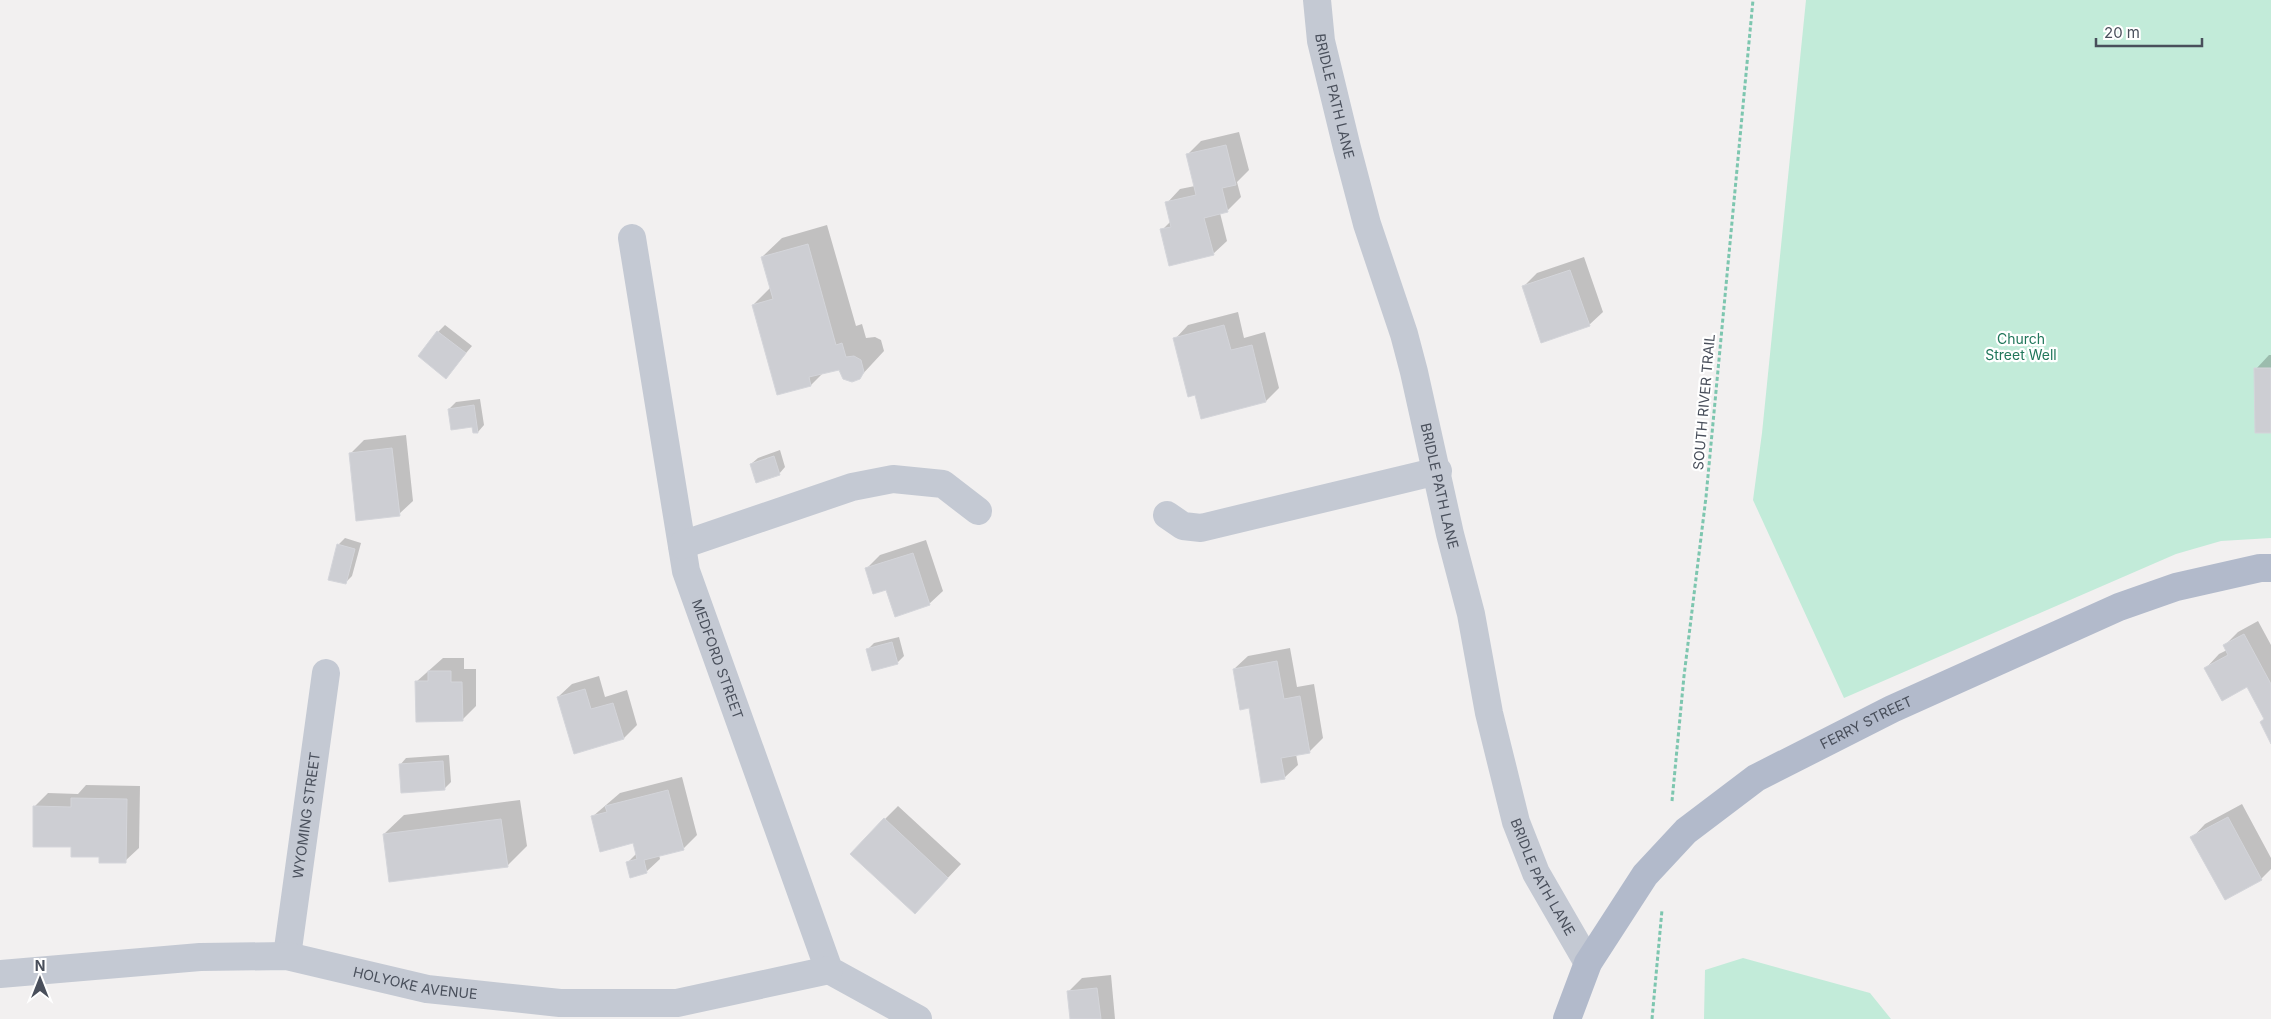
<svg xmlns="http://www.w3.org/2000/svg" width="2271" height="1019" font-family="Inter,sans-serif">
<style>
.green{fill:#c2ebd9}
.shadow{fill:#0003}
.building{fill:#cdced3;stroke:#d4d5da}
.lines{fill:none;stroke-linecap:round;stroke-linejoin:round}
.path{stroke:#7dc6af;stroke-width:3;stroke-dasharray:4 2.5;stroke-linecap:butt}
.minor{stroke:#c4c9d3;stroke-width:28}
.major{stroke:#b2bacb;stroke-width:28}
.labels{text-anchor:middle;stroke-width:4.5;stroke-linejoin:round;paint-order:stroke}
.street-label{font-size:14px;fill:#494f5b;stroke:#fff}
.park-label{font-size:14px;fill:#20765a;stroke:#fff}
</style>
<rect width="100%" height="100%" fill="#f2f0f0"/>
<path class="green" d="M1806,0H2271V538L2221,541L2176,554L1844,698L1753,500L1762,433Z
M1743,958L1870,993L1891,1019H1704L1705,970Z"/>
<path class="shadow" d="M1239,132L1249,170L1237,182L1241,197L1227,211L1220,213L1227,241L1213,254L1162,230L1171,221L1167,203L1180,189L1195,186L1187,155L1201,141Z
M827,225L856,326L862,324L866,338L875,337L881,340L884,351L859,378L839,368L823,373L811,385L778,394L753,305L771,287L762,257L782,238Z
M1584,257L1603,312L1589,325L1523,287L1537,273Z
M1238,312L1244,338L1265,332L1279,388L1266,401L1195,394L1175,339L1188,325Z
M445,325L472,346L446,377L438,332Z
M2269,355H2271V432L2256,369Z
M480,399L484,425L478,432L449,409L456,402Z
M406,435L413,501L399,514L350,454L364,440Z
M780,450L785,467L779,474L751,464L758,458Z
M345,538L361,543L352,576L346,582L338,545Z
M926,540L943,591L929,604L887,589L866,569L880,555Z
M2258,621L2271,645V741L2265,718L2247,685L2206,668L2219,654L2227,650L2225,645L2238,632Z
M899,637L904,656L897,663L867,650L874,643Z
M1290,648L1297,687L1314,684L1323,738L1309,752L1296,754L1298,765L1284,778L1234,669L1248,656Z
M443,658H464V669H476V706L463,719L416,682Z
M599,676L605,697L627,690L637,725L624,738L558,697L572,684Z
M449,755L451,782L444,789L400,765L406,758Z
M682,777L697,835L683,849L659,855L660,859L646,872L628,862L637,853L634,842L592,817L620,793Z
M86,785L140,786L139,848L125,861L72,846L34,807L48,793L78,794Z
M520,800L527,846L507,866L384,834L404,815Z
M2242,804L2271,858V869L2261,879L2225,899L2192,838L2205,824Z
M898,806L961,864L928,899L885,819Z
M1111,975L1115,1019H1071L1069,991L1082,978Z"/>
<path class="building" d="M1226,145L1236,185L1222,188L1228,212L1204,218L1214,255L1169,266L1160,229L1171,227L1165,202L1196,195L1186,154Z
M808,244L836,345L842,343L846,357L854,356L861,360L864,372L860,379L852,382L843,379L839,370L809,377L811,386L777,395L752,305L773,299L761,257Z
M1570,270L1590,326L1541,343L1522,286Z
M1224,325L1231,350L1252,345L1266,402L1201,419L1195,395L1188,397L1173,338Z
M437,331L466,353L446,379L418,356Z
M2254,368H2271V433H2255Z
M474,405L478,433H473L472,427L451,430L448,409Z
M392,448L400,516L356,521L349,453Z
M774,456L780,475L756,483L750,464Z
M337,544L355,549L346,584L328,580Z
M913,553L930,605L895,617L886,590L873,594L865,568Z
M2244,634L2271,684V744L2260,722L2264,719L2247,687L2222,701L2204,668L2228,655L2223,645Z
M892,642L898,664L872,671L866,649Z
M1277,661L1284,699L1300,696L1310,753L1281,758L1285,779L1261,783L1249,708L1240,710L1233,669Z
M428,671H451V682H462L463,721L416,722L415,681H428Z
M585,689L591,709L613,703L624,739L574,754L557,697Z
M443,761L445,790L401,793L399,764Z
M668,790L684,850L644,860L647,873L630,878L626,862L637,859L633,843L600,852L591,816L607,812L605,806Z
M71,798L127,799L126,863H99V857H71V847H33V806L71,807Z
M2228,817L2262,880L2225,900L2190,837Z
M884,818L948,878L915,914L850,854Z
M501,819L508,867L389,882L383,834Z
M1097,988L1101,1019H1070L1067,991Z"/>
<g class="lines">
<path class="path" d="M1672,801L1684,676L1706,497L1753,0
M1652,1019L1662,910"/>
<g class="minor">
<path id="s1" d="M1317,0L1321,41L1347,148L1367,224L1404,334L1414,372L1450,534L1471,614L1489,713L1516,822L1536,873L1588,963"/>
<path id="s2" d="M632,238L686,571L829,970L918,1019"/>
<path d="M1167,515L1183,526L1201,528L1438,471"/>
<path d="M682,545L852,487L893,479L943,484L978,511"/>
<path id="s3" d="M287,956L326,673"/>
<path id="s4" d="M0,974L200,957L287,956L427,989L560,1003H677L829,970"/>
</g>
<path class="major" id="s5" d="M1567,1019L1588,963L1645,875L1686,831L1756,778L1892,709L2119,607L2176,587L2260,568H2271"/>
</g>
<g class="labels">
<g class="street-label">
<text dy="5" stroke="none"><textPath href="#s1" startOffset="98">BRIDLE PATH LANE</textPath></text>
<text transform="translate(1704 402) rotate(-85)" y="5">SOUTH RIVER TRAIL</text>
<text dy="5" stroke="none"><textPath href="#s1" startOffset="502">BRIDLE PATH LANE</textPath></text>
<text dy="5" stroke="none"><textPath href="#s2" startOffset="431">MEDFORD STREET</textPath></text>
<text dy="5" stroke="none"><textPath href="#s5" startOffset="436">FERRY STREET</textPath></text>
<text dy="5" stroke="none"><textPath href="#s3" startOffset="142">WYOMING STREET</textPath></text>
<text dy="5" stroke="none"><textPath href="#s1" startOffset="908">BRIDLE PATH LANE</textPath></text>
<text dy="5" stroke="none"><textPath href="#s4" startOffset="419">HOLYOKE AVENUE</textPath></text>
</g>
<g class="park-label">
<text x="2021" y="344">Church<tspan x="2021" dy="16">Street Well</tspan></text>
</g>
</g>
<g transform="translate(40 979)" stroke="#ffffff" stroke-width="4" paint-order="stroke">
<path d="M0-4L9 19L0 12L-9 19Z" fill="#494f5b"/>
<text y="-8" font-size="14" font-weight="bold" text-anchor="middle" fill="#494f5b">N</text>
</g>
<path d="M2096 38v8h106v-8" fill="none" stroke="#494f5b" stroke-width="2.5"/>
<text x="2104" y="38" font-size="15" fill="#494f5b" stroke="#ffffff" stroke-width="4" paint-order="stroke">20 m</text>
</svg>
